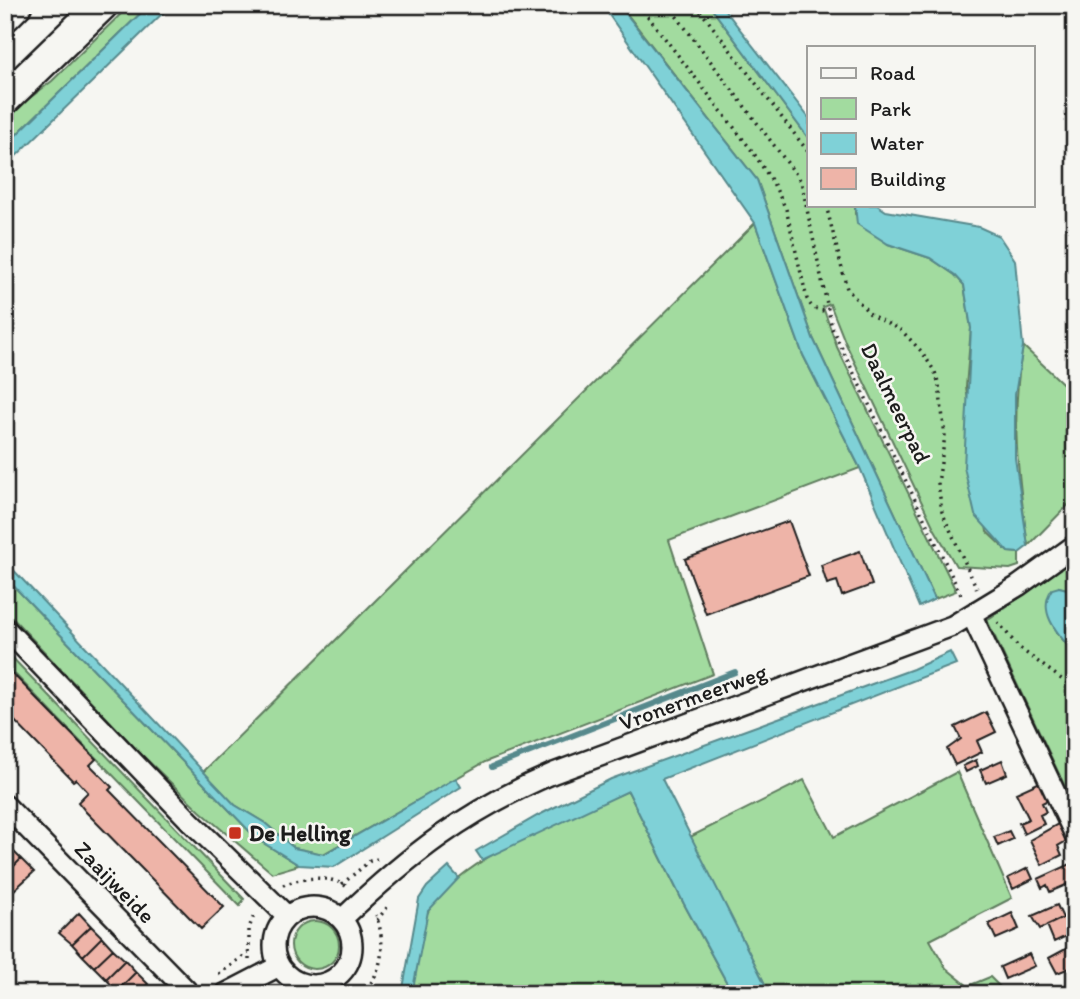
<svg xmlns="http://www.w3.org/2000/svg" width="1080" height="999" font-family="Itim,sans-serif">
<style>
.green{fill:#a2db9f;stroke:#5f7c5e;stroke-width:2}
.water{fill:#7fd1d7;stroke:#57898c;stroke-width:2}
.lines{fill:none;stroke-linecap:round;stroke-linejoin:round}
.stream{stroke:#57898c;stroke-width:6}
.building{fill:#eeb4a8;stroke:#1c1c1c;stroke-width:2}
.minor-casing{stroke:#1c1c1c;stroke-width:24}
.primary-casing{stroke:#1c1c1c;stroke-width:35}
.path{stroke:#1c1c1c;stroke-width:3.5;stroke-dasharray:2 5;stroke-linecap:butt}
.minor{stroke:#f6f6f2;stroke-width:19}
.primary{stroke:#f6f6f2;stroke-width:30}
.poi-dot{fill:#c8321e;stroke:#f6f6f2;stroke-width:2.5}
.labels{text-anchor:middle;stroke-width:5;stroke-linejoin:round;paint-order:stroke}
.street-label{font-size:23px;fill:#1c1c1c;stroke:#f6f6f2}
.poi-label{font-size:23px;font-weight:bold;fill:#1c1c1c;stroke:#f6f6f2;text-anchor:start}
</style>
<rect width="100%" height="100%" fill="#f6f6f2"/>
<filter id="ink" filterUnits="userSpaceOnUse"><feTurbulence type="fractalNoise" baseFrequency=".0143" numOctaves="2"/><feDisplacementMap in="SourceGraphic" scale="14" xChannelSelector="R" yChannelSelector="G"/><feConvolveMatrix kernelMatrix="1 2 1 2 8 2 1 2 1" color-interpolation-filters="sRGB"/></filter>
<g filter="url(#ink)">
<path class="green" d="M130,5H149L5,146V117L52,81Z
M620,5H709L809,139V205H855V214L888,244L930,258L955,275L964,285L971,328L966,387L987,532L1008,552L1019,553V566L1010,569L956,566L934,528L846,344L830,304L823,307L837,347L956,591L935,599L813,338L757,180Z
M755,223L803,355L860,468L669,540L713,674L485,762L323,854L294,848L265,823L235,805L203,772Z
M1023,346L1075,395V498L1028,546C1018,476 1010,416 1023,346Z
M1075,559V591L1059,587L1057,633L1075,654V808L987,620Z
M5,577L257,839L299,865L272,873L200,811L138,751L5,610Z
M5,650L244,899L240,906L5,664Z
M957,772L1012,898L930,940L946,968L968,986L990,977L1007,994H770L690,837L804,780L834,837Z
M628,791L684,904L733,994H412C416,970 417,930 429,910C460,857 572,816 628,791Z
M291 945a24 24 0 1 1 48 0a24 24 0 1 1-48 0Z"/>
<path class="water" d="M149,5H171L5,167V146Z
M602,5H619L757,180L813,338L935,599L919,607L860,468L803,355L755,223Z
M709,5H721L809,118V139Z
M855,205H877L886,211L979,227L999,236L1015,260L1023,346L1015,395V458L1028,546L1019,553L1008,552L975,515L964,467L971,328L964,285L955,275L930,258L888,244L857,224Z
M5,561L235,805L265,823L294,848L324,854L456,778L461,787L334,867L299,865L257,839L5,577Z
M1059,587L1075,591V654C1059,635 1036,612 1052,589Z
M950,652L956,664L662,779L770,994H733L684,904L628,791L482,860L476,851L537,816L611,779L913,669Z
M449,867L459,878L428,911L412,994H402L419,899L427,887Z"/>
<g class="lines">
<path class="stream" d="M492,767L735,672"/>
</g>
<path class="building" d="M789,521L809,576L706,614L685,559Z
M860,551L872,585L842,596L837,581L827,584L821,565Z
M5,666L96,759L90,765L112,787L109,790L224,907L201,929L86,812L78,802L88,792L76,779L73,781L5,711Z
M986,712L996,732L977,741L982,752L955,765L947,749L961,739L955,727Z
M976,760L978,766L966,772L963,766Z
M1002,760L1007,774L986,783L980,770Z
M1040,782L1048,800L1042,803L1046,812L1040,815L1044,824L1024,834L1019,823L1029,819L1016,793Z
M1060,823L1068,840L1058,846L1062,855L1042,865L1030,840Z
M1009,831L1013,839L998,846L994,837Z
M10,848L21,859L5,875V853Z
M21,859L34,872L14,890L5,881V875Z
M1075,862V881L1050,892L1047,885L1042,888L1038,879Z
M1028,868L1033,879L1013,889L1008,878Z
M1057,905L1063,918L1040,929L1032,916Z
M1075,912V932L1054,942L1047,925Z
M79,913L91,926L72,944L59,933Z
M1012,913L1019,929L996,939L989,924Z
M91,926L102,937L83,956L72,944Z
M102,937L113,949L94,967L83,956Z
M1075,944V966L1057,973L1049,958Z
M113,949L125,960L106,979L94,967Z
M1029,954L1035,966L1005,979L1000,967Z
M125,960L136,972L117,991L106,979Z
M136,972L148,984L138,994H120L117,991Z"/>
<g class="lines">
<g class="minor-casing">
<path id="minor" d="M972,616L1075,835
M5,628L190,821L287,916
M5,805L190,994
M274 946a39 39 0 1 1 78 0a39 39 0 1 1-78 0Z
M342,919C410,854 467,810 554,773L952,626L1018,586L1075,545
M225,994L279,966"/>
</g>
<g class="primary-casing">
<path id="primary" d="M5,16L16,5
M5,99L102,5"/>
</g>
<path class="path" d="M639,5L753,152L773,183L786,209L807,299C812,309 817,311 828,311
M668,5L801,181L832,328L963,599
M696,5L809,153
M826,205L847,289L871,315L902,331L922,352L935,372L939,385L945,436L938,483L942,512L977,589
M998,622L1018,647L1075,689
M342,884L370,861L377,859
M283,885C305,877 328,874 349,888
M377,920L389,905
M249,960V928L255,913
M219,974L248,953
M362,994C384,972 386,943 376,915"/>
<use href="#minor" class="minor"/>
<use href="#primary" class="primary"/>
</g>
</g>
<rect class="poi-dot" x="228" y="826" width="14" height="14" rx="3.5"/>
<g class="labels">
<g class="street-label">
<text transform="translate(896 403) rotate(64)" y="8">Daalmeerpad</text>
<text transform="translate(693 697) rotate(-20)" y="8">Vronermeerweg</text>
<text transform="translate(115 882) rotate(46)" y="8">Zaaijweide</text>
</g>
<g class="poi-label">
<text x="249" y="841">De Helling</text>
</g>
</g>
<rect width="1080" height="999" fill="none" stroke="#f6f6f2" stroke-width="28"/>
<rect x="14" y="14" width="1052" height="971" fill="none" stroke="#1c1c1c" stroke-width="2.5" filter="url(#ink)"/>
<rect x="807" y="46" width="228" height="161" fill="#f6f6f2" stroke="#9f9f9c" stroke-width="2"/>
<rect x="821" y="68" width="35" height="10" fill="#f6f6f2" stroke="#9f9f9c" stroke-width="2"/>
<text x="870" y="80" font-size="21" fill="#1c1c1c">Road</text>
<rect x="821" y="98" width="35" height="21" fill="#a2db9f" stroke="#9f9f9c" stroke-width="2"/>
<text x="870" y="116" font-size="21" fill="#1c1c1c">Park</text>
<rect x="821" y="133" width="35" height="21" fill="#7fd1d7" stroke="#9f9f9c" stroke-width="2"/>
<text x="870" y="150" font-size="21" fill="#1c1c1c">Water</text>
<rect x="821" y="168" width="35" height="21" fill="#eeb4a8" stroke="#9f9f9c" stroke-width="2"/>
<text x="870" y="186" font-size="21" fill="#1c1c1c">Building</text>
</svg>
